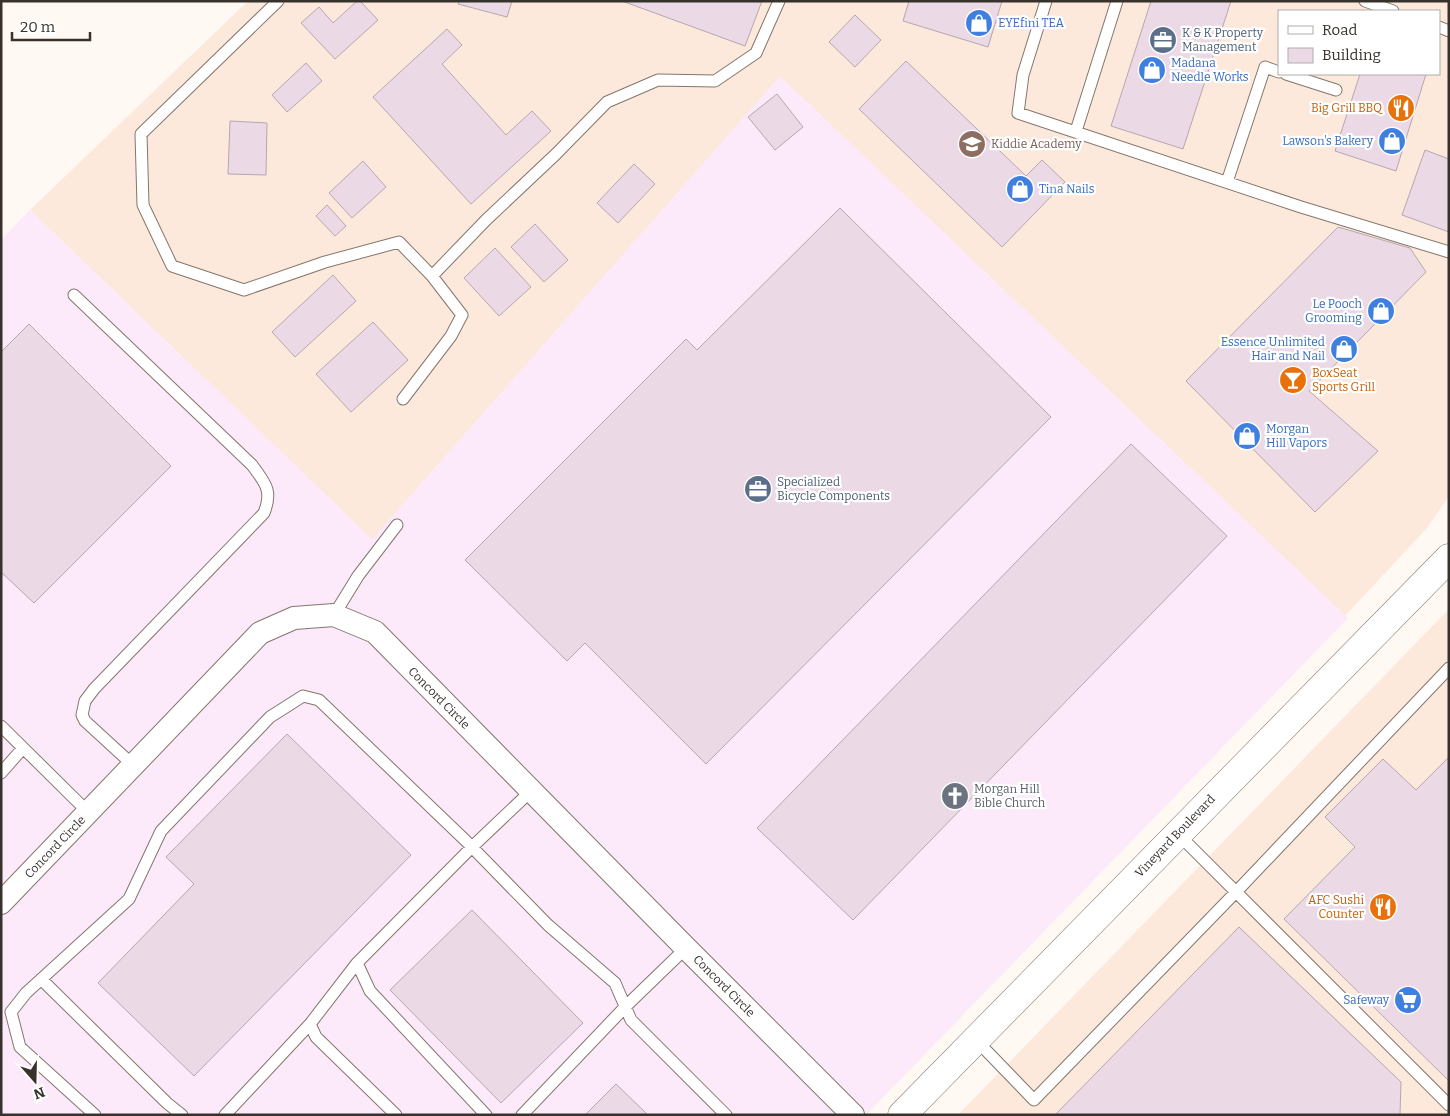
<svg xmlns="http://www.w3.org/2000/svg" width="1450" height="1116" font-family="Bitter,serif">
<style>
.built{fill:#fce9db;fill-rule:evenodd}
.industrial{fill:#fce9f9}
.building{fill:#ebdae5;stroke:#b6a6b1}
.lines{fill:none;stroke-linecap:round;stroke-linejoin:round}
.service-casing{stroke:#84766b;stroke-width:13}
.minor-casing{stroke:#84766b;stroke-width:24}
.tertiary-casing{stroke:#84766b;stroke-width:29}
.service{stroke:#fff;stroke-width:11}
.minor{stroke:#fff;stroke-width:22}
.tertiary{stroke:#fff;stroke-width:28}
.labels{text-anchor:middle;stroke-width:4.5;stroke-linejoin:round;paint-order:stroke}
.shop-label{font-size:12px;fill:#366cbe;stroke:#fff;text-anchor:start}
.service-label{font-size:12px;fill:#4e5e75;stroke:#fff;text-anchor:start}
.food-label{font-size:12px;fill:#c56008;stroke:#fff;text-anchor:end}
.education-label{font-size:12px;fill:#785e54;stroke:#fff;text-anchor:start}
.street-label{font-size:12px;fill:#38322d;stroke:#fff}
.worship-label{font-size:12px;fill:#5b616d;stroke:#fff;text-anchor:start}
</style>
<rect width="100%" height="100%" fill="#fff8f3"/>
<path class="built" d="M248,1H1449V496L1427,528L1345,616L780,77L372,540L30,210ZM1279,11H1439V74H1279Z
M1449,609V1115H958Z"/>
<path class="industrial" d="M780,76L1348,618L866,1115H1V240L30,210L372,539Z"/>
<path class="building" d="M357,1H360L378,20L335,59L301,23L319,7L333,23Z
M459,1H512L507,17L458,4Z
M622,1H762L745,46Z
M909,1H1002L988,47L903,21Z
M1151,1H1231L1183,149L1111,126Z
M855,15L881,40L855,67L829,42Z
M447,29L462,45L442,64L506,135L532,111L551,131L471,204L373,97Z
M906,61L1026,176L1042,160L1065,182L1002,247L859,109Z
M306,63L322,81L287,112L272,95Z
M1360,74H1426L1396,171L1335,151Z
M777,94L803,127L775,150L748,117Z
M230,121L267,123L266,175L228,174Z
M1425,150L1449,159V232L1402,215Z
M363,161L386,187L352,218L329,193Z
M634,164L655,184L618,223L597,203Z
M327,205L346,226L335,236L316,216Z
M840,208L1051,417L706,764L585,643L567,661L465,560L686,339L697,350Z
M535,224L568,260L544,282L511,247Z
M1338,227L1410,248L1426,272L1309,391L1378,451L1315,512L1186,381Z
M495,248L531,287L499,316L464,278Z
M333,275L356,301L295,357L272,332Z
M373,322L408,360L351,412L316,374Z
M29,324L171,466L34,603L1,572V352Z
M1131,444L1227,536L853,920L757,828Z
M287,734L411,855L194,1076L98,983L194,884L166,857Z
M1449,757V1081L1284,919L1355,847L1325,817L1383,759L1416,790Z
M472,910L583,1023L501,1103L390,990Z
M1239,927L1401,1082L1400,1115H1055Z
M616,1084L648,1115H585Z"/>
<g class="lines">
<g class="service-casing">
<path id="service" d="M278,1L141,134L143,205L172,266L244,290L325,262L399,242L432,276L486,220L556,154L607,102L658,80L715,81L756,53L779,1
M1046,1L1023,75L1018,113L1301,207L1449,252
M1365,1L1393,11
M1439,27L1449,31
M1286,74L1336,90
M1076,131L1117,1
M1227,182L1265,67L1279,72
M74,295L252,465C265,483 273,490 264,513L94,689L85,701L82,715L85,721L133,765
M403,399L451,336L462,315L432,276
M334,615L358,576L397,525
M1,726L88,812
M1,773L23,748
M1178,834L1449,1105
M357,963L310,1024L316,1037L396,1115
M41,979L167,1103L182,1115
M976,1040L1034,1100L1236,892L1449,668
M95,1115L20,1047L11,1012L26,993L129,899L161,831L270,717L303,696L319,700L466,841L548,925L615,983L631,1020L726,1115
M225,1115L310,1024
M486,1115L370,991L357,963L472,847L531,791
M522,1115L626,1006L686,948"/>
</g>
<g class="minor-casing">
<path id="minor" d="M1,903L260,633L294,618L334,615L375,632L686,948L853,1115"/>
</g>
<g class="tertiary-casing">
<path id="tertiary" d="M902,1115L1449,558"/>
</g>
<use href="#service" class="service"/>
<use href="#minor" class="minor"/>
<use href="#tertiary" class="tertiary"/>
</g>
<defs>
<g id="shop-disc" transform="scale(1.4375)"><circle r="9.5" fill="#3f7fe0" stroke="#fff"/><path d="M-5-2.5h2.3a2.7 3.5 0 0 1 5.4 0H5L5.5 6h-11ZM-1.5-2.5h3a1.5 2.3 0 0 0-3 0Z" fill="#fff"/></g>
<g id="office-disc" transform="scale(1.4375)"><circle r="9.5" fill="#5c6f8a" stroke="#fff"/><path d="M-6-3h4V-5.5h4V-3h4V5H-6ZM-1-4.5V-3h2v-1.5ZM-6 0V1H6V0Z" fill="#fff"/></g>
<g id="restaurant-disc" transform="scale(1.4375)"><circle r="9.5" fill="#e8710a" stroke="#fff"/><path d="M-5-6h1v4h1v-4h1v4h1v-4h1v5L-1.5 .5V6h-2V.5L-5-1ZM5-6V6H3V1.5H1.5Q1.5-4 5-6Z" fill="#fff"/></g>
<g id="school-disc" transform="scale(1.4375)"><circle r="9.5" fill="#8d6e63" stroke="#fff"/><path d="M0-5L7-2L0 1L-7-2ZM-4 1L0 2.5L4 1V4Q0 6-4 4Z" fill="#fff"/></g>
<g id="bar-disc" transform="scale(1.4375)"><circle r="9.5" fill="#e8710a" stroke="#fff"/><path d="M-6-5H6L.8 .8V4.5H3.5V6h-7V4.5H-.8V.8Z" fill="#fff"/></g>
<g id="church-disc" transform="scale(1.4375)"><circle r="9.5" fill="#6b7280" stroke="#fff"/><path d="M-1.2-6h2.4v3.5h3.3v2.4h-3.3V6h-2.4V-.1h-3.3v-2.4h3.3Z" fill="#fff"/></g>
<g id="supermarket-disc" transform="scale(1.4375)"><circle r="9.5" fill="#3f7fe0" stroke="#fff"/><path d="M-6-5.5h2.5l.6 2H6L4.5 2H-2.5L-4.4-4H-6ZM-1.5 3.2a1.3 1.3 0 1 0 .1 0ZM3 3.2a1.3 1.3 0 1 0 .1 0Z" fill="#fff"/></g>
</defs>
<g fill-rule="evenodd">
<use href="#shop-disc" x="979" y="23"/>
<use href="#office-disc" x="1163" y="40"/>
<use href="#shop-disc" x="1152" y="70"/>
<use href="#restaurant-disc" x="1401" y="108"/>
<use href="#shop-disc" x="1392" y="141"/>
<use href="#school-disc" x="972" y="144"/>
<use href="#shop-disc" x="1020" y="189"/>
<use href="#shop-disc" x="1381" y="311"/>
<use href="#shop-disc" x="1344" y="349"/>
<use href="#bar-disc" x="1293" y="380"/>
<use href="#shop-disc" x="1247" y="436"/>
<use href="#office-disc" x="758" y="489"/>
<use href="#church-disc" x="955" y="796"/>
<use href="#restaurant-disc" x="1383" y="907"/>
<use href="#supermarket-disc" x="1408" y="1000"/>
</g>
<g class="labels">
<g class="shop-label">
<text x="998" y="27">EYEfini TEA</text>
<text x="1171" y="67">Madana<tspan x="1171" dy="14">Needle Works</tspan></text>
<text x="1373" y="145" text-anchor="end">Lawson's Bakery</text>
<text x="1039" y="193">Tina Nails</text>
<text x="1362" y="308" text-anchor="end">Le Pooch<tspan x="1362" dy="14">Grooming</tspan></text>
<text x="1325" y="346" text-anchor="end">Essence Unlimited<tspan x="1325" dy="14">Hair and Nail</tspan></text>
<text x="1266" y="433">Morgan<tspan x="1266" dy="14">Hill Vapors</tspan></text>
<text x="1389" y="1004" text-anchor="end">Safeway</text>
</g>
<g class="service-label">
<text x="1182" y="37">K &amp; K Property<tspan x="1182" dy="14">Management</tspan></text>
<text x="777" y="486">Specialized<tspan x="777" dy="14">Bicycle Components</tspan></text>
</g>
<g class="food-label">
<text x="1382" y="112">Big Grill BBQ</text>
<text x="1312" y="377" text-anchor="start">BoxSeat<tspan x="1312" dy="14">Sports Grill</tspan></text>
<text x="1364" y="904">AFC Sushi<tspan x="1364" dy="14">Counter</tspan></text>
</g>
<g class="education-label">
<text x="991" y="148">Kiddie Academy</text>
</g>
<g class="street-label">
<text transform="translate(439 698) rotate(45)" y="4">Concord Circle</text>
<text transform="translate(1175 836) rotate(-46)" y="4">Vineyard Boulevard</text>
<text transform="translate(55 847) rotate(-46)" y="4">Concord Circle</text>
<text transform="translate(724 986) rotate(45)" y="4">Concord Circle</text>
</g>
<g class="worship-label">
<text x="974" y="793">Morgan Hill<tspan x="974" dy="14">Bible Church</tspan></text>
</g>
</g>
<rect width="1450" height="1116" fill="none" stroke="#38322d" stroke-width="5"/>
<rect x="1278" y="10" width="162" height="65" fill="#ffffff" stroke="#afadab"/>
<rect x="1288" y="26" width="25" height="8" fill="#ffffff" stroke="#afadab"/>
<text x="1322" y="35" font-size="15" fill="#38322d">Road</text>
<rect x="1288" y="48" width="25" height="15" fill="#ebdae5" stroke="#afadab"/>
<text x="1322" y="60" font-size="15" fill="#38322d">Building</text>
<g transform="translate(35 1081) rotate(160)" stroke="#ffffff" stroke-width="4" paint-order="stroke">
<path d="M0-4L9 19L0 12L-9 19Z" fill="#38322d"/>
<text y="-8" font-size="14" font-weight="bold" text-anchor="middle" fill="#38322d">N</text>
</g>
<path d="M12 32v8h78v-8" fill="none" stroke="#38322d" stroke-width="2.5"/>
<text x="20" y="32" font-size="15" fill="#38322d" stroke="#ffffff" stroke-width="4" paint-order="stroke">20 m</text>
</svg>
